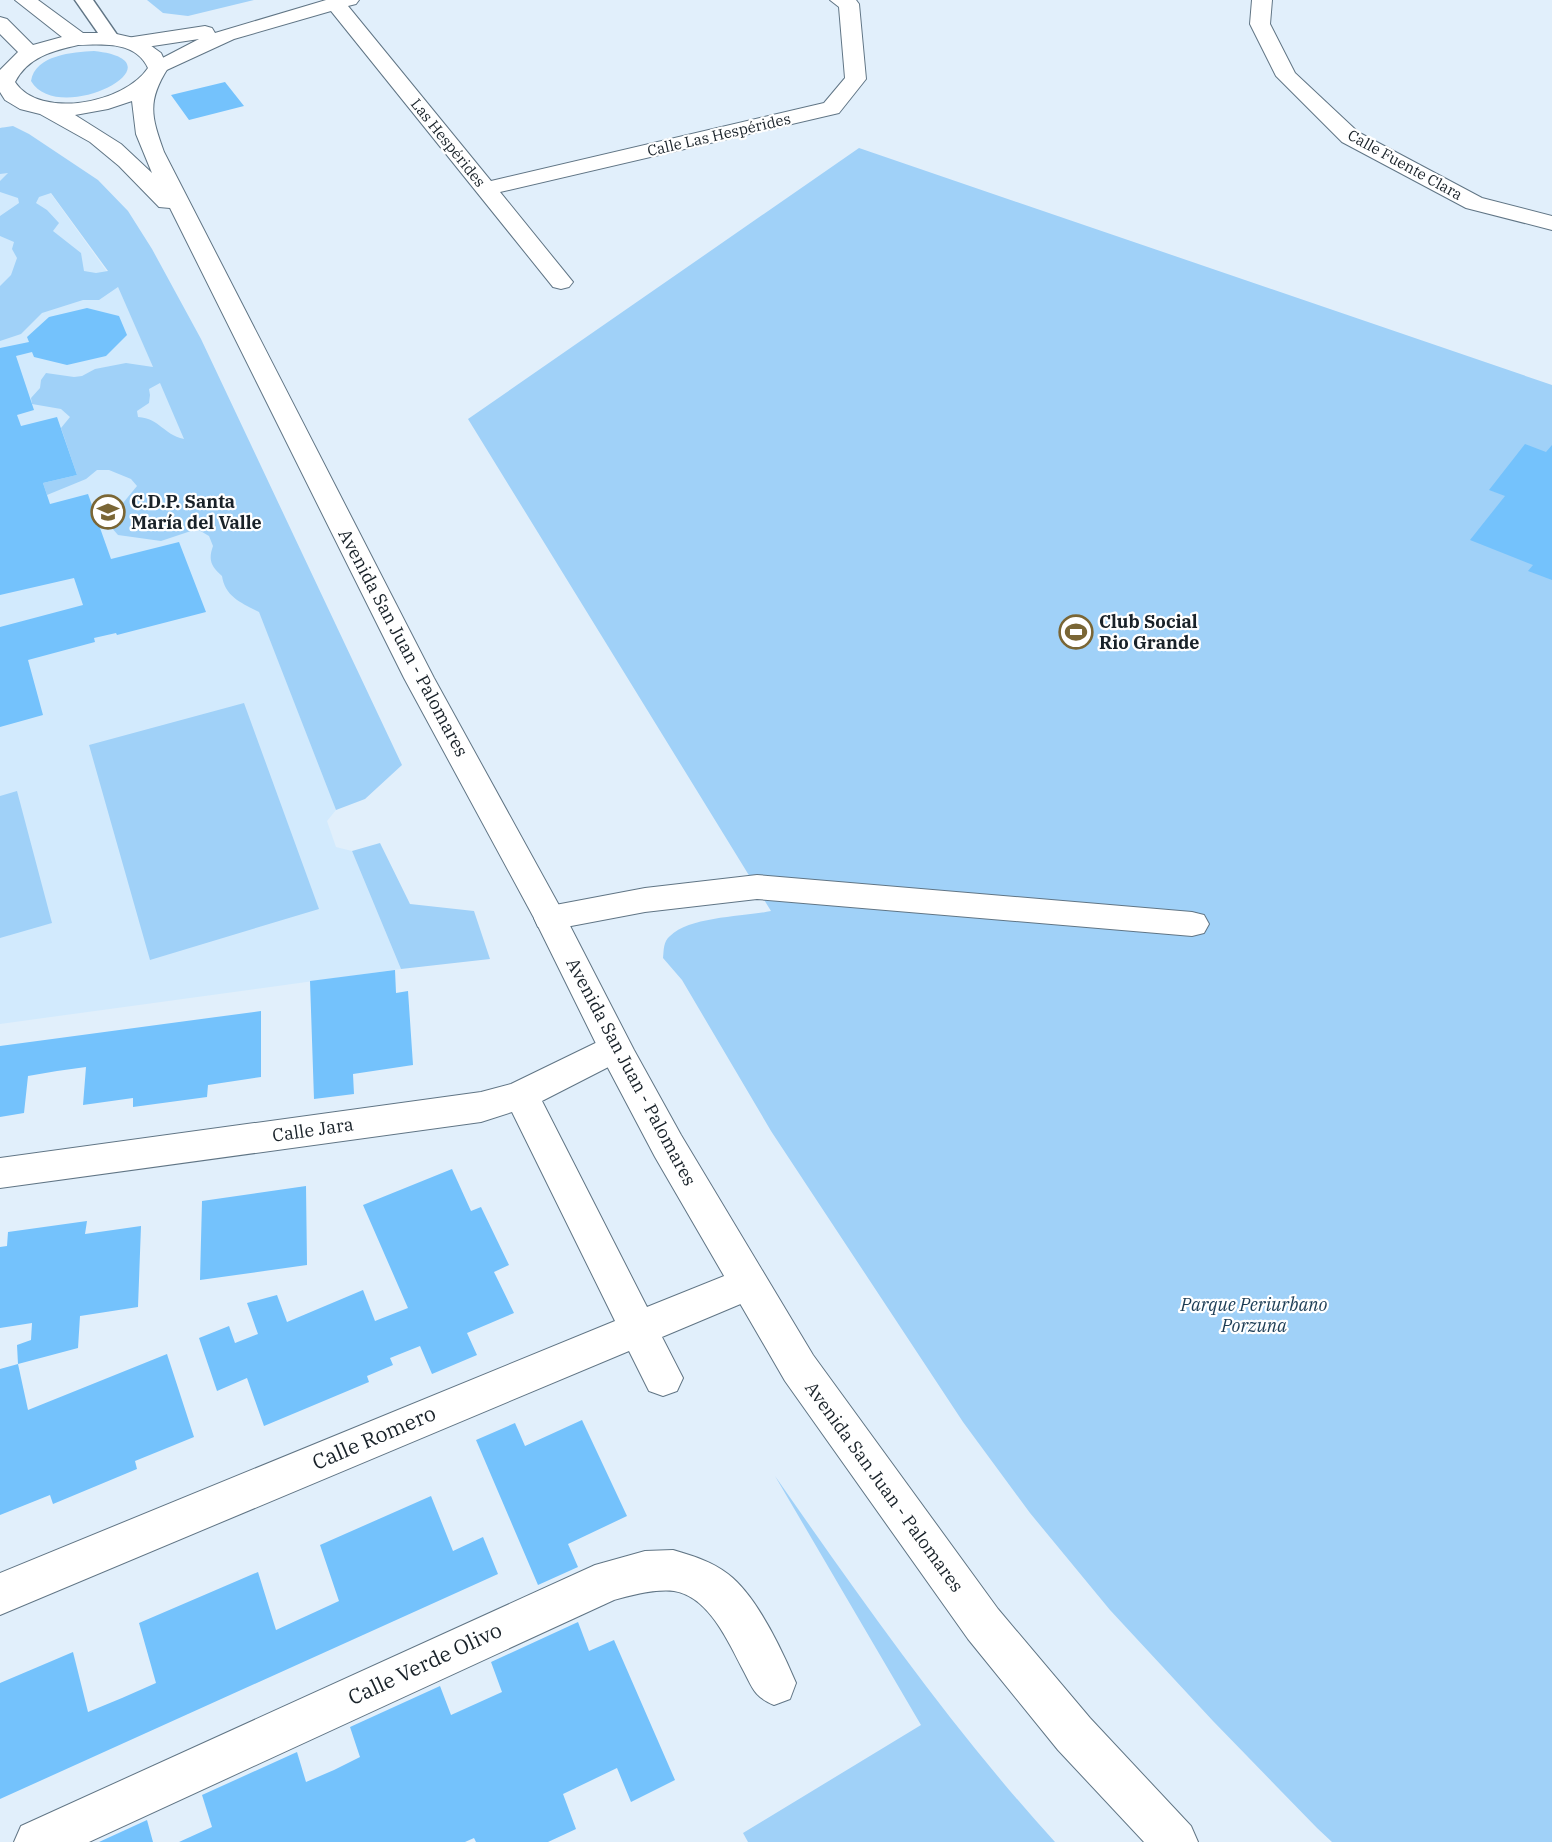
<svg xmlns="http://www.w3.org/2000/svg" width="1552" height="1842" font-family="'IBM Plex Serif',serif">
<style>
.built{fill:#d2eafd}
.green{fill:#a0d1f8;fill-rule:evenodd}
.building{fill:#74c2fc}
.lines{fill:none;stroke-linecap:round;stroke-linejoin:round}
.lane-casing{stroke:#607585;stroke-width:3}
.street-casing{stroke:#607585;stroke-width:2}
.secondary-casing{stroke:#607585;stroke-width:2}
.lane{fill:#fff;fill-rule:evenodd}
.street{fill:#fff;fill-rule:evenodd}
.secondary{fill:#fff;fill-rule:evenodd}
.labels{text-anchor:middle;stroke-width:4.5;stroke-linejoin:round;paint-order:stroke}
.far-street-label{font-size:15px;fill:#192229;stroke:#fff}
.poi-label{font-size:18px;font-weight:bold;fill:#192229;stroke:#fff;text-anchor:start}
.street-label{font-size:18px;fill:#192229;stroke:#fff}
.park-label{font-size:18px;font-style:italic;fill:#1c3d56;stroke:#fff}
.near-street-label{font-size:21px;fill:#192229;stroke:#fff}
</style>
<rect width="100%" height="100%" fill="#e1effb"/>
<path class="built" d="M3,127L118,287L249,585L336,810L327,821L336,847L352,851L401,969L0,1024V128Z"/>
<path class="green" d="M147,0H254L188,16L163,13Z
M94,51C188,61 59,128 31,81C35,55 73,52 94,51Z
M13,126L29,134L98,180L128,211L152,249L201,339L402,765L365,799L336,810L259,612C242,603 225,597 222,576C211,566 208,560 213,546L209,536L197,529L161,541L118,535L111,527L122,516L123,503L137,486L131,479L109,470H97L86,479L47,495L43,483L77,475L61,428L70,417L61,409L32,404L31,398L40,388L41,380L46,373L74,377L82,376L95,369L126,363L153,367L118,287L99,300H83L42,313L21,334L0,341V286L11,275L17,258L12,249L14,242L0,236V216L19,203L18,198L0,192V181L8,173L0,174V128ZM51,193L108,271L96,273L84,271L81,253L53,231L59,223L47,210L36,203L39,197ZM160,383L184,439C162,434 161,419 138,417L137,411L149,403L150,395L149,389Z
M859,148L1552,385V1842H1332L1317,1828L1213,1721L1110,1610L1030,1513L963,1422L771,1131L682,980L663,958C664,950 663,942 670,936C691,916 744,917 771,911L468,419Z
M244,703L319,909L150,960L89,745Z
M17,791L52,923L0,938V796Z
M380,843L410,904L474,911L490,959L401,969L352,851Z
M775,1476C863,1602 951,1728 1055,1842H748L743,1833L921,1725Z"/>
<path class="building" d="M225,82L244,106L189,120L171,95Z
M87,308L119,316L127,335L106,356L67,365L34,357L32,352L16,356L34,410L17,415L21,426L57,417L77,475L43,483L50,504L88,494L111,559L179,542L206,612L117,635L116,633L94,638L95,642L28,660L43,715L0,727V627L83,605L74,578L0,595V348L29,342L27,337L49,317Z
M1525,444L1546,452L1552,445V580L1528,571L1533,565L1470,540L1505,496L1489,490Z
M395,970L396,993L408,991L413,1065L353,1074L354,1094L314,1099L310,981Z
M261,1011V1077L208,1085L207,1097L133,1107V1098L83,1105L86,1067L57,1071L28,1076L24,1113L0,1117V1046Z
M452,1169L471,1211L481,1207L509,1265L494,1272L514,1313L467,1333L477,1355L432,1374L420,1346L390,1358L393,1365L367,1376L369,1382L264,1426L247,1378L217,1391L199,1338L229,1326L235,1343L258,1334L247,1303L277,1295L287,1322L363,1290L375,1321L408,1308L363,1205Z
M306,1186L307,1265L200,1280L202,1201Z
M87,1221L85,1234L141,1226L138,1307L80,1316L78,1348L18,1364L17,1345L31,1340L32,1323L0,1328V1247L7,1246L8,1232Z
M167,1354L194,1437L135,1461L137,1469L53,1504L50,1495L0,1515V1369L18,1364L28,1410Z
M582,1420L627,1516L568,1544L578,1567L538,1585L476,1440L515,1423L525,1446Z
M431,1496L453,1551L483,1537L498,1574L0,1799V1683L73,1652L88,1712L122,1698L156,1683L139,1623L258,1572L276,1630L339,1601L320,1545Z
M578,1622L589,1651L614,1640L675,1780L631,1802L617,1768L563,1794L576,1829L548,1842H476L474,1838L465,1842H179L212,1827L202,1795L297,1752L306,1782L334,1770L360,1757L350,1727L440,1686L451,1715L502,1692L491,1662Z
M147,1820L153,1842H99Z"/>
<g class="lines">
<g class="lane-casing">
<path id="lane" d="M75,0H93L120,39L117,43H105Z"/>
</g>
<g class="street-casing">
<path id="street" d="M326,0H359L356,4L348,6L491,181L824,103L845,78L839,7L830,0H856L859,4L866,79L839,113L500,192L573,282L569,287L561,289L553,287L331,11L234,39L158,74L151,72L148,68L151,64L199,39L133,49L126,47L123,43L126,39L133,37L205,26L212,28L215,33Z
M1252,0H1272L1270,24L1295,73L1358,132L1482,198L1552,216V230L1466,208L1342,142L1276,76L1250,24Z
M757,875L1192,912L1204,915L1209,924L1204,933L1192,936L757,899L645,912L550,930L538,927L534,918L538,909L550,906L645,888Z
M614,1034L626,1038L631,1048L626,1058L542,1101L647,1307L749,1266L762,1271L768,1283L762,1295L662,1337L683,1378L677,1391L663,1396L649,1391L629,1351L0,1615V1573L615,1321L512,1112L481,1122L0,1188V1158L481,1092L511,1084Z
M673,1550C693,1556 711,1561 728,1574C756,1595 782,1650 796,1683L790,1699L774,1705C753,1696 753,1688 742,1668C728,1641 708,1596 674,1591C654,1589 633,1595 614,1600L89,1842H14L21,1826L595,1565L645,1551Z"/>
</g>
<g class="secondary-casing">
<path id="secondary" d="M15,0H38L83,33H112L143,40L161,53L168,68C147,101 151,116 164,152L434,678L566,918L634,1050L681,1135L813,1355L998,1609L1090,1718L1191,1826L1198,1842H1144L1058,1750L968,1639L785,1381L655,1157L608,1068L534,918L404,678L170,208L159,207L119,166L90,142L40,114L20,109L5,100L0,92V70L18,52L0,34V17L7,19L33,45L62,37ZM78,45C103,44 136,41 148,68C125,103 40,120 15,82C28,57 52,51 78,45ZM132,101L136,134L152,173L121,144L75,115L108,109Z"/>
</g>
<use href="#lane" class="lane"/>
<use href="#street" class="street"/>
<use href="#secondary" class="secondary"/>
</g>
<defs>
<g id="school-ring" transform="scale(1.725)"><circle r="9.5" fill="#fff" stroke="#7a6635" stroke-width="1.5"/><path d="M0-5L7-2L0 1L-7-2ZM-4 1L0 2.5L4 1V4Q0 6-4 4Z" fill="#7a6635"/></g>
<g id="stadium-ring" transform="scale(1.725)"><circle r="9.5" fill="#fff" stroke="#7a6635" stroke-width="1.5"/><path d="M0-5a6.5 5 0 1 0 0 10a6.5 5 0 1 0 0-10ZM-3.5-1.8h7v3.6h-7Z" fill="#7a6635"/></g>
</defs>
<g fill-rule="evenodd">
<use href="#school-ring" x="108" y="512"/>
<use href="#stadium-ring" x="1076" y="632"/>
</g>
<g class="labels">
<g class="far-street-label">
<text transform="translate(719 135) rotate(-13)" y="5">Calle Las Hespérides</text>
<text transform="translate(448 143) rotate(51)" y="5">Las Hespérides</text>
<text transform="translate(1405 165) rotate(29)" y="5">Calle Fuente Clara</text>
</g>
<g class="poi-label">
<text x="131" y="508">C.D.P. Santa<tspan x="131" dy="21">María del Valle</tspan></text>
<text x="1099" y="628">Club Social<tspan x="1099" dy="21">Rio Grande</tspan></text>
</g>
<g class="street-label">
<text transform="translate(403 643) rotate(62)" y="6">Avenida San Juan - Palomares</text>
<text transform="translate(631 1072) rotate(62)" y="6">Avenida San Juan - Palomares</text>
<text transform="translate(313 1130) rotate(-8)" y="6">Calle Jara</text>
<text transform="translate(884 1487) rotate(54)" y="6">Avenida San Juan - Palomares</text>
</g>
<g class="park-label">
<text x="1254" y="1311">Parque Periurbano<tspan x="1254" dy="21">Porzuna</tspan></text>
</g>
<g class="near-street-label">
<text transform="translate(374 1438) rotate(-23)" y="7">Calle Romero</text>
<text transform="translate(425 1664) rotate(-25)" y="7">Calle Verde Olivo</text>
</g>
</g>
</svg>
